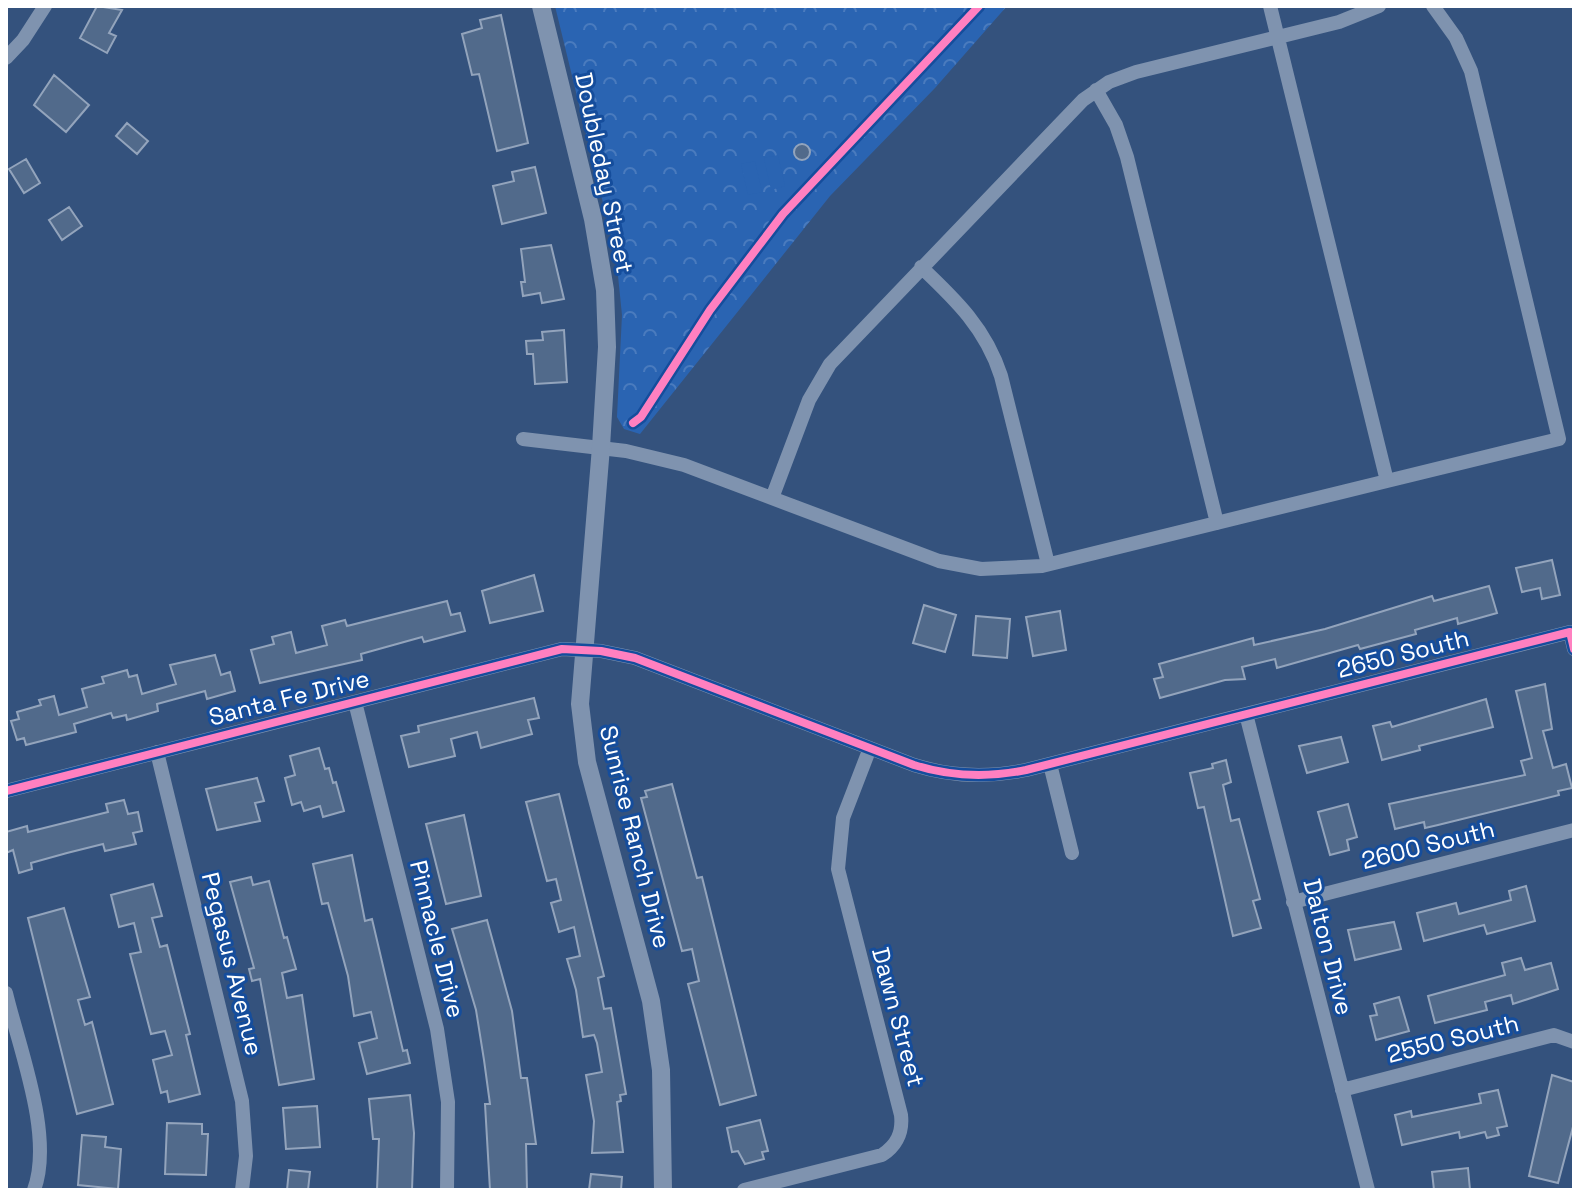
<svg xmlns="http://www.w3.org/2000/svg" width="1580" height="1196" font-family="'Space Grotesk',sans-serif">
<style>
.park{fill:url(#park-crowns)}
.garden{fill:#2a64b2}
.building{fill:#516a8b;stroke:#93a4bc;stroke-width:2}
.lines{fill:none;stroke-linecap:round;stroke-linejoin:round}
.minor{stroke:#7f93af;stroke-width:14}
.tertiary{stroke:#7f93af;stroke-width:18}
.cycleway-casing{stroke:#154d9c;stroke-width:13}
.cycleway{stroke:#ff80c0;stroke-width:8}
.labels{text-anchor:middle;stroke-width:6;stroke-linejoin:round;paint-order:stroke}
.street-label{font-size:24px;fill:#fff;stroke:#154d9c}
</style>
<defs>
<pattern id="park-crowns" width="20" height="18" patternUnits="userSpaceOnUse" patternTransform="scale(2)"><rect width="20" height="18" fill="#2a64b2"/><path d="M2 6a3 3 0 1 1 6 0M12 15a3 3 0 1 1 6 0" fill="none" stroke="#4a7bbe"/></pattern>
</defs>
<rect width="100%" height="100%" fill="#34527d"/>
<path class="park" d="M555,6H1007L935,88L830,196L640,434L624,429L617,417L622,315L616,256Z"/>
<path class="garden" d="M778,155L785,186L771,190L764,158Z
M755,161L762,192L748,195L741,164Z"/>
<path class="building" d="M97,6L122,10L109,33L116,36L107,53L80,38Z
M501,15L528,143L497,151L479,74L472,75L462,34L482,28L480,20Z
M54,75L89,105L66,132L34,105Z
M127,123L148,141L137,154L116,136Z
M794 152a8 8 0 1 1 16 0a8 8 0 1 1-16 0Z
M26,159L40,183L24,193L9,169Z
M535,167L546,213L502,224L493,186L514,181L512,172Z
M69,207L82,226L62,240L49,220Z
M551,245L564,299L542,303L540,293L523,296L521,282H525L521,249Z
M564,330L567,382L535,384L533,354H527L526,341L543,340L542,332Z
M1552,560L1560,595L1542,599L1540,588L1522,592L1516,568Z
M534,575L543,611L490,623L482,591Z
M1489,586L1497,613L1458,624L1457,618L1415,630L1416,634L1360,649L1358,645L1277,668L1275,659L1242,667L1245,679L1225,680L1160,698L1154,679L1163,677L1159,664L1253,638L1254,645L1325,629L1432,596L1434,601Z
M447,601L451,615L460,613L465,631L424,642L422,637L361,654L362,660L260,683L251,650L274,644L272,637L291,632L296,653L327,645L322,626L345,620L347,626Z
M924,605L956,615L945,652L913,643Z
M1060,611L1066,650L1033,656L1026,617Z
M976,616L1010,619L1007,658L973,655Z
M215,655L221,675L230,672L235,691L207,699L205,691L157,704L158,711L127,720L126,715L113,718L111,713L74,724L76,732L26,745L24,738L17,740L11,721L19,719L17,712L41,705L39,700L54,696L59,715L87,707L82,689L104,683L102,677L127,670L129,677L137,675L142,694L176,684L170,665Z
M1545,684L1552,729L1543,731L1553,768L1566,764L1572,788L1558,791L1559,795L1438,825L1425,828L1424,822L1395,829L1389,804L1525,775L1521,761L1532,758L1516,691Z
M534,698L539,718L528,720L532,734L481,748L477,732L451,739L455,756L409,767L401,736L419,732L418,726Z
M1486,699L1493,727L1419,746L1420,750L1382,760L1373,726L1390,722L1392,727Z
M1341,737L1348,762L1307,773L1299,746Z
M319,748L325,769L329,768L333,783L336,782L344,811L323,817L320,806L304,811L301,802L292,805L285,778L295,775L290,756Z
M1226,760L1231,782L1223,785L1231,821L1239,819L1260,899L1253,901L1261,928L1233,936L1204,807L1198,808L1190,773L1213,768L1212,764Z
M257,778L264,801L255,803L260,821L217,830L206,789Z
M672,784L697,878L702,877L756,1095L720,1105L688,984L699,981L692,949L682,951L641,798L647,797L645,791Z
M559,794L604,976L598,978L604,1009L611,1008L626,1094L620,1095L621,1101L617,1102L623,1152L592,1153L594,1121L586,1075L602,1072L597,1043L594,1035L583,1037L576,990L567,959L580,956L574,927L559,932L551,903L561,900L556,879L547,881L526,802Z
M124,800L128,814L138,812L142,831L133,833L136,844L105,851L103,844L67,853L31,863L32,869L19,873L13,850L6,853V832L27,826L28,832L108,812L106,804Z
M1348,804L1357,837L1347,840L1349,850L1330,855L1318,812Z
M464,815L481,896L446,904L426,824Z
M352,855L365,921L372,919L403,1051L407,1050L410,1063L367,1074L359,1043L377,1038L371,1012L354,1016L348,976L328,903L322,904L313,864Z
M251,877L253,885L269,881L284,938L287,937L296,969L282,973L287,998L302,995L314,1079L279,1085L260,979L252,981L249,969L254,968L230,882Z
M153,884L162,916L152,918L160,947L167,945L190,1034L186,1035L200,1094L169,1102L167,1091L161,1093L153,1060L172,1055L165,1031L151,1034L130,954L141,952L134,923L119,927L111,895Z
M1526,886L1535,921L1487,934L1484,925L1424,941L1417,913L1456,903L1459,914L1511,900L1509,891Z
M64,908L90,997L78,1000L85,1025L92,1022L113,1104L77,1114L28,918Z
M487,920L512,1011L521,1078H527L536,1144H526L527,1190H490L485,1104H490L484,1060L476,1010L452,929Z
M1394,922L1401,949L1355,960L1348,930Z
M1521,958L1525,970L1551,963L1558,989L1513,1004L1511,995L1485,1002L1487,1010L1435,1023L1428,996L1505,975L1502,963Z
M1399,997L1409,1031L1376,1040L1370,1016L1377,1015L1374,1004Z
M1552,1075L1574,1082V1123L1558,1183L1529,1176Z
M1498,1090L1507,1126L1497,1128L1499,1135L1487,1138L1485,1132L1460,1138L1459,1132L1402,1145L1395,1115L1411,1111L1412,1117L1481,1103L1479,1094Z
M410,1095L414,1133L412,1190H377L379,1139H373L369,1099Z
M317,1106L320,1147L286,1149L283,1108Z
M760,1120L768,1151L762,1152L764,1159L745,1164L738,1151L732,1152L727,1128Z
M167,1123L202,1124V1134H208L206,1175L165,1174Z
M82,1135L106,1137L105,1147L121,1149L118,1189L78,1185Z
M1468,1168L1470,1190H1434L1432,1172Z
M289,1170L310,1172L308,1190H287Z
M591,1174L622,1177L621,1190H589Z"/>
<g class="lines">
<path class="minor" d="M6,58L23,40L45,6
M1096,90L1116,125L1127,157L1217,523
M921,267C956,300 986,329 1001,376L1048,564
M523,439L626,451L684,465L939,561L981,569L1042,566L1387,481L1270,6
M1387,481L1559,439L1471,71L1456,38L1433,6
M772,498L809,400L830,364L1083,100L1109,82L1136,72L1339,22L1379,6
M355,702L437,1029L448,1102L447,1190
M1246,714L1368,1190
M157,752L242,1101L246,1156L242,1190
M1050,764L1072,853
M6,791L562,649L601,651L635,658L914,765C952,777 987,778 1026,770L1570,632L1574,649
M1293,902L1574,830
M6,993C19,1048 54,1136 34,1190
M1342,1090L1554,1035L1574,1042
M744,1190L882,1155C897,1145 903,1133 901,1115L838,869L843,818L870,748"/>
<path class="tertiary" d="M541,6L593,219L605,290L607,347L601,447L580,704L587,762L651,1001L661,1070L663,1190"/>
<g class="cycleway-casing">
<path id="cycleway" d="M633,423L641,417L710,310L783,214L979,6
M6,791L562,649L601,651L635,658L914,765C952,777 987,778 1026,770L1570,632L1574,649"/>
</g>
<use href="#cycleway" class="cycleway"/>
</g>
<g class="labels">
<g class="street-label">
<text transform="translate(604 173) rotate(78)" y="8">Doubleday Street</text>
<text transform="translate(1403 654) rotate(-14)" y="8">2650 South</text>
<text transform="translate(289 698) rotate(-14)" y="8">Santa Fe Drive</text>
<text transform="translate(635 837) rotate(76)" y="8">Sunrise Ranch Drive</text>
<text transform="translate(1428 845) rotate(-14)" y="8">2600 South</text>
<text transform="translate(437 939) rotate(76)" y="8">Pinnacle Drive</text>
<text transform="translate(1328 947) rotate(76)" y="8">Dalton Drive</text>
<text transform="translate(232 964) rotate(76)" y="8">Pegasus Avenue</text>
<text transform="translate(898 1017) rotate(75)" y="8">Dawn Street</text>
<text transform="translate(1453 1039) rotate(-14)" y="8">2550 South</text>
</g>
</g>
<rect width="1580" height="1196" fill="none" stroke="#ffffff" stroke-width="16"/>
</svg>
